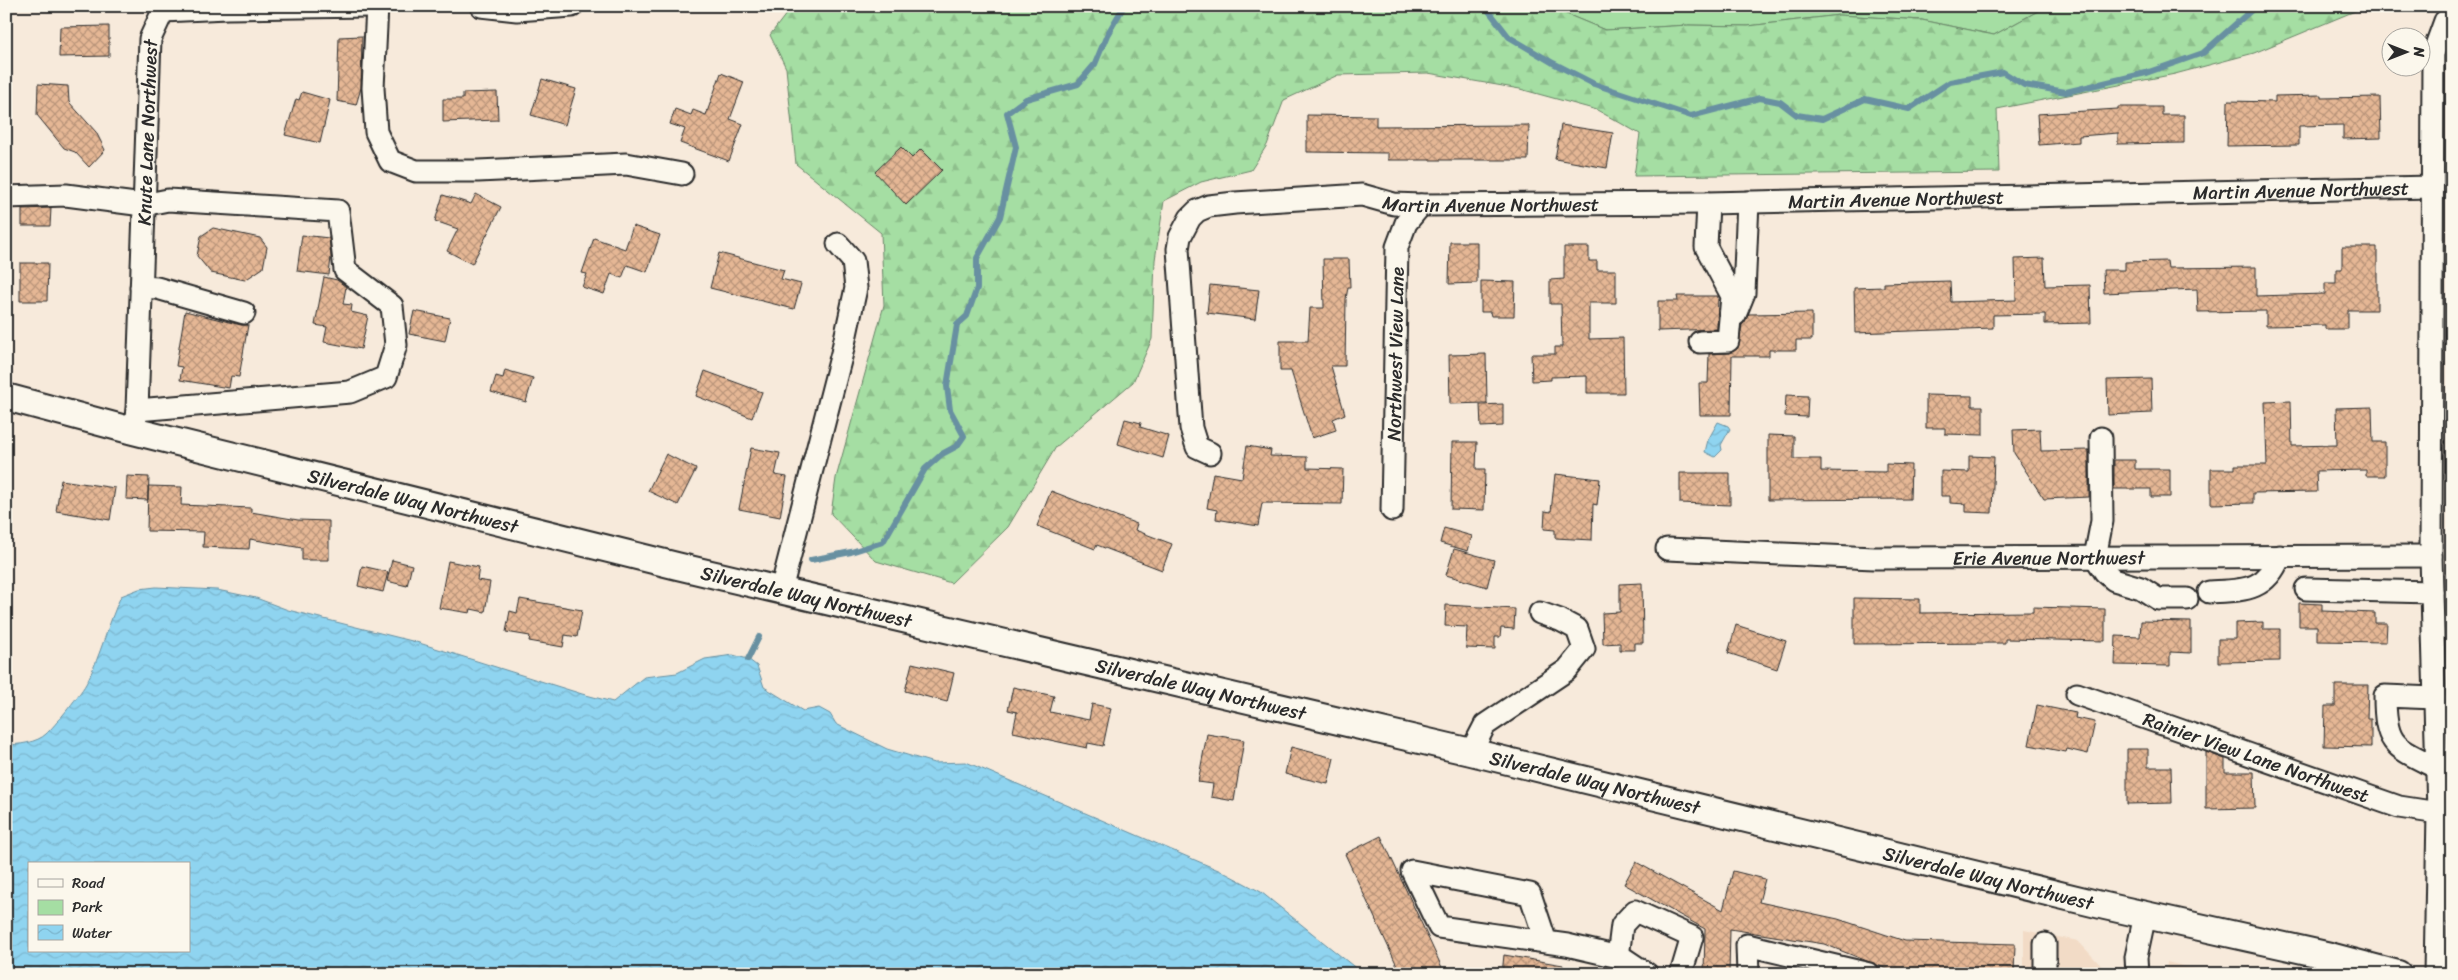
<svg xmlns="http://www.w3.org/2000/svg" width="2458" height="980" font-family="Sriracha,sans-serif">
<style>
.built{fill:#f2dbc6}
.green{fill:#a5dea3;stroke:#688467}
.forest{fill:url(#forest-firs);stroke:#688467}
.water{fill:url(#water-waves);stroke:#6790a1;fill-rule:evenodd}
.lines{fill:none;stroke-linecap:round;stroke-linejoin:round}
.stream{stroke:#6790a1;stroke-width:6}
.building{fill:url(#building-cross-hatch);stroke:#2b2b2b}
.minor-casing{stroke:#2b2b2b;stroke-width:25}
.major-casing{stroke:#2b2b2b;stroke-width:30}
.minor{stroke:#fbf7ec;stroke-width:21}
.major{stroke:#fbf7ec;stroke-width:26}
.labels{text-anchor:middle;stroke-width:4.5;stroke-linejoin:round;paint-order:stroke}
.street-label{font-size:19px;fill:#2b2b2b;stroke:#fbf7ec}
</style>
<defs>
<pattern id="forest-firs" width="22" height="20" patternUnits="userSpaceOnUse" patternTransform="scale(1.25)"><rect width="22" height="20" fill="#a5dea3"/><path d="M5 1l3.5 6h-7zM16 11l3.5 6h-7z" fill="#8ebf8c"/></pattern>
<pattern id="water-waves" width="16" height="10" patternUnits="userSpaceOnUse" patternTransform="scale(1.25)"><rect width="16" height="10" fill="#8fd4f0"/><path d="M0 5q4-4 8 0t8 0" fill="none" stroke="#7cb6ce"/></pattern>
<pattern id="building-cross-hatch" width="8" height="8" patternUnits="userSpaceOnUse" patternTransform="scale(1.25)"><rect width="8" height="8" fill="#e5b795"/><path d="M0 0l8 8M0 8l8-8" fill="none" stroke="#ba957a"/></pattern>
</defs>
<rect width="100%" height="100%" fill="#f7eadb"/>
<filter id="ink" filterUnits="userSpaceOnUse"><feTurbulence type="fractalNoise" baseFrequency=".02" numOctaves="2"/><feDisplacementMap in="SourceGraphic" scale="10" xChannelSelector="R" yChannelSelector="G"/><feConvolveMatrix kernelMatrix="1 2 1 2 8 2 1 2 1" color-interpolation-filters="sRGB"/></filter>
<g filter="url(#ink)">
<path class="built" d="M2024,930L2078,941L2109,974H2024Z
M2167,962L2215,974H2166Z"/>
<path class="green" d="M1547,6H2054L2038,11L1994,35L1922,20L1839,15L1748,26L1688,25L1605,30Z"/>
<path class="forest" d="M795,6H1547L1605,30L1688,25L1748,26L1839,15L1922,20L1994,35L2038,11L2054,6H2367L2254,53L2175,74L1997,109L1999,172L1634,176L1640,134L1597,110L1520,89L1428,73L1338,75L1284,100L1267,145L1251,170L1201,182L1164,201L1155,260L1152,339L1133,382L1056,447L1008,527L951,583L876,561L831,514L836,478L884,305L881,233L796,164L786,68L770,35L790,9Z"/>
<path class="water" d="M1718,422L1728,426L1730,429L1721,445L1722,450L1715,457L1705,452L1708,440Z
M156,587L217,590L256,598L288,610L416,642L582,694L613,702L644,677L677,673L705,659L733,655L748,659L757,666L764,687L803,711L819,708L830,714L836,724L887,749L934,763L966,762L1223,872L1261,892L1363,974H6V744C17,746 38,742 46,734C54,727 83,691 87,682C101,654 108,624 121,596L139,589ZM29,864H189V951H29Z"/>
<g class="lines">
<path class="stream" d="M1485,6L1509,37L1553,63L1594,84L1691,116L1760,98L1780,102L1797,115L1822,119L1865,99L1909,109L1950,82L2003,72L2024,85L2066,92L2146,73L2203,53L2256,6
M811,560L851,552L883,542L925,469L942,454L957,446L964,436L950,410L947,386L957,325L967,316L977,288V258L1000,217L1016,147L1007,113L1026,99L1078,84L1095,64L1107,35L1124,6
M748,659L759,637"/>
</g>
<path class="building" d="M109,26V56L59,57L60,27Z
M362,36L361,88L356,105L337,101L339,37Z
M721,73L744,82L730,119L743,124L729,161L680,143L685,129L670,124L675,109L691,115L693,110L706,115Z
M542,79L576,89L565,125L531,115Z
M38,84L68,86L69,102L96,132L105,150L89,167L75,152L64,148L37,115Z
M302,92L330,100L320,143L285,135L296,99L299,100Z
M497,92L498,120L443,122V99H463V93Z
M2321,95V98L2380,97L2381,138L2343,139V125L2299,126V145L2227,146L2228,101L2275,102V96Z
M2118,107H2162V115H2184V143L2118,144V133L2079,136V142L2039,145L2037,114L2118,109Z
M1307,115L1376,116V126L1529,125L1528,160H1388V153L1307,152Z
M1561,125L1613,133L1607,168L1555,159Z
M901,147L912,158L921,149L942,170L906,205L875,172Z
M476,194L501,207L472,264L447,251L458,229L435,221L443,195L471,204Z
M51,208L50,226H22V209Z
M633,226L660,235L647,272L627,265L622,278L611,274L604,294L582,287L587,274L582,273L594,238L625,249Z
M213,228L260,238L267,247L263,268L245,280L211,273L197,256L201,236Z
M302,235L329,238L331,257L329,275L297,271Z
M1450,242H1477V283L1449,284Z
M1564,247H1589V261H1597V270H1616V303H1589V339L1623,338L1624,393H1587V376L1551,377V380L1532,381L1531,354H1555V347H1562L1561,304H1550V280L1564,279Z
M2342,247H2377V310H2348V329H2325V325L2266,326V311L2198,312L2197,289L2104,293L2103,270H2125V262L2167,261L2168,268L2256,267V296L2325,294V283H2336V269H2342Z
M719,253L784,270L781,279L801,284L794,309L710,288Z
M2044,258L2045,286L2090,285L2091,323L2045,324V314L1993,315V328L1855,333L1854,288L1884,287V283L1950,281L1951,302L2016,300L2015,259Z
M1323,259H1349L1350,287H1348L1346,299L1345,366H1331L1345,414L1333,419L1336,430L1312,438L1291,371H1280V341H1308L1310,308H1324Z
M20,263H48L47,301H20Z
M324,277L337,280L346,287L343,304L352,305L351,312L368,316L361,349L324,342L327,327L315,325Z
M1481,281L1515,282L1514,316H1491L1490,312H1481Z
M1210,285L1259,290L1255,319L1207,313Z
M1677,296H1718L1717,329L1658,331V301H1678Z
M185,311L241,325H248L239,377L231,376L229,388L180,380L182,367L176,366Z
M414,311L450,318L445,341L409,334Z
M1812,313V340H1796V350H1769V356H1732L1731,415H1700L1699,383H1708L1709,354L1729,353L1738,348L1742,325L1749,314Z
M1486,354L1487,403L1450,404L1449,355Z
M505,370L533,378L526,402L491,392L496,376L503,378Z
M705,371L762,392L752,418L696,396Z
M2151,379L2152,413L2108,415L2107,380Z
M1786,395L1808,396L1807,417L1785,416Z
M1926,395L1972,396V406H1983V435L1945,434V428H1926Z
M2291,401L2292,446L2337,445L2336,408L2372,407L2373,442H2385V476H2366V470L2316,471L2317,492L2253,493V503L2211,504V469H2235V465H2267L2265,402Z
M1503,404V426L1481,427L1480,405Z
M1125,419L1141,423L1140,427L1169,436L1163,458L1118,444Z
M2040,429L2041,451L2089,450V497L2044,499L2014,453L2013,430Z
M1768,435L1794,436V459H1821V471L1886,472V464L1911,465L1910,499L1768,500Z
M1452,442H1477L1476,469H1485L1484,510L1451,509Z
M1247,446L1271,450L1270,456L1307,457V468L1343,469L1342,504L1262,503L1258,526L1216,519L1217,510L1207,508L1213,473L1242,478Z
M751,448L780,453L775,475L787,477L780,517L739,509Z
M666,454L696,469L678,505L648,491Z
M1969,456L1994,457L1992,513L1966,512V504L1950,503V496H1941V471L1969,472Z
M2114,460H2135V469H2170V497H2151V489H2114Z
M1680,473H1730V505L1680,503Z
M1555,474L1600,479L1597,505L1593,504L1592,540L1555,538V530L1544,529L1545,511L1551,512Z
M127,476L149,477L148,500L126,499Z
M61,480L115,488L110,520L56,511Z
M148,486L182,487L181,505L251,508V512L298,520L329,521V560H302V548L250,539L249,549L203,547L204,532L147,531Z
M1051,491L1137,524L1135,530L1172,544L1162,570L1097,545L1095,549L1037,526Z
M1444,528L1472,536L1468,551L1440,543Z
M1454,549L1494,560L1487,587L1446,575Z
M392,560L412,565L407,586L387,581Z
M448,561L479,567L477,580L490,582L485,612L471,609L470,613L439,608Z
M362,566L388,572L383,592L358,586Z
M1642,583L1643,643H1635V650H1620V643L1603,644L1602,613L1620,612V584Z
M1854,598L1920,599V613L2033,612V607L2105,609V641L2005,639V643L1854,644Z
M520,599L582,610L577,637L565,635L563,647L529,641L530,636L506,632L510,611L517,613Z
M2299,603L2322,604V611L2375,613V623H2387L2386,642L2317,641V626H2299Z
M1446,605L1515,609L1514,629L1501,628L1500,637H1495V649L1466,648L1467,627L1445,626Z
M2141,621L2191,622V653L2170,652V666L2115,665L2116,636L2140,637Z
M2263,622V629H2280V661L2218,662V639H2235V623Z
M1736,625L1786,641L1777,669L1728,653Z
M912,663L954,673L947,702L905,691Z
M2335,685H2368L2367,719H2371V747L2324,746L2325,706H2335Z
M1013,687L1054,696L1050,712L1089,720L1092,704L1111,708L1103,746L1088,743L1087,748L1013,732L1017,712L1008,710Z
M2037,705L2076,713L2075,718L2095,722L2088,754L2067,749L2066,752L2029,745Z
M1207,734L1244,740L1234,801L1211,797L1213,784L1198,782Z
M1291,747L1334,758L1328,784L1285,774Z
M2127,749H2148V767H2171L2172,803L2127,804Z
M2206,752L2225,759V772H2254L2255,808L2206,809Z
M1381,836L1445,974H1401L1345,854Z
M1636,862L1723,910L1733,871L1765,879L1759,902L1838,919L1905,941L2015,944L2014,974H1900L1824,944L1730,929L1729,974H1704L1705,929L1624,884Z
M1504,955L1563,965L1562,974H1502Z"/>
<g class="lines">
<g class="minor-casing">
<g id="minor">
<path d="M377,6L373,88L376,132L390,161L416,171H478L626,164L682,174"/>
<path d="M481,6L517,10L572,6"/>
<path d="M6,197L66,195L143,205L168,200L338,211L345,270L392,306L396,345L386,377L350,392L137,410"/>
<path d="M141,287L157,288L244,313"/>
<path d="M1735,315L1744,293L1748,202"/>
<path d="M1700,342L1728,341L1732,296L1706,247L1708,203"/>
<path id="s1" d="M135,424L137,410L150,39L163,11L227,8L369,6"/>
<path d="M2101,438L2102,521L2095,557L2105,572L2114,580L2141,588L2158,599H2187"/>
<path id="s2" d="M1210,453L1197,447L1191,428L1178,249L1180,237L1190,218L1197,211L1209,206L1235,203L1362,195L1394,204L1421,205L1708,203L2432,187"/>
<path id="s3" d="M1392,510L1397,247L1406,223L1421,205"/>
<path id="s4" d="M1667,549L1874,558L2431,556"/>
<path d="M2306,589L2432,592"/>
<path d="M781,590L842,353L856,288L853,261L838,244"/>
<path d="M2209,592C2243,590 2266,592 2280,556"/>
<path id="s5" d="M2077,694L2399,807L2438,813"/>
<path d="M2435,698L2385,696C2385,746 2395,747 2437,768"/>
<path d="M1471,752L1485,725L1567,670L1584,649L1577,629L1560,620L1540,613"/>
<path d="M1546,942L1530,894L1412,871L1439,927L1567,945L1623,958L1647,974"/>
<path d="M2045,944V974"/>
<path d="M1618,957L1622,925L1635,911L1692,937L1681,974"/>
<path d="M1748,974L1747,945L1869,974"/>
<path d="M2137,974L2136,957L2145,915"/>
<path d="M2435,974L2438,813L2431,556L2433,54L2445,21L2452,16"/>
</g>
</g>
<g class="major-casing">
<g id="major">
<path id="s6" d="M6,397L133,431L677,566L1471,752L2105,906L2330,956L2398,974"/>
</g>
</g>
<use href="#minor" class="minor"/>
<use href="#major" class="major"/>
</g>
</g>
<g class="labels">
<g class="street-label">
<text dy="7" stroke="none"><textPath href="#s1" startOffset="292">Knute Lane Northwest</textPath></text>
<text dy="7" stroke="none"><textPath href="#s2" startOffset="1364">Martin Avenue Northwest</textPath></text>
<text dy="7" stroke="none"><textPath href="#s2" startOffset="959">Martin Avenue Northwest</textPath></text>
<text dy="7" stroke="none"><textPath href="#s2" startOffset="554">Martin Avenue Northwest</textPath></text>
<text dy="7" stroke="none"><textPath href="#s3" startOffset="156">Northwest View Lane</textPath></text>
<text dy="7" stroke="none"><textPath href="#s6" startOffset="420">Silverdale Way Northwest</textPath></text>
<text dy="7" stroke="none"><textPath href="#s4" startOffset="382">Erie Avenue Northwest</textPath></text>
<text dy="7" stroke="none"><textPath href="#s6" startOffset="825">Silverdale Way Northwest</textPath></text>
<text dy="7" stroke="none"><textPath href="#s6" startOffset="1230">Silverdale Way Northwest</textPath></text>
<text dy="7" stroke="none"><textPath href="#s5" startOffset="190">Rainier View Lane Northwest</textPath></text>
<text dy="7" stroke="none"><textPath href="#s6" startOffset="1635">Silverdale Way Northwest</textPath></text>
<text dy="7" stroke="none"><textPath href="#s6" startOffset="2040">Silverdale Way Northwest</textPath></text>
</g>
</g>
<rect width="2458" height="980" fill="none" stroke="#fbf7ec" stroke-width="25"/>
<rect x="12" y="12" width="2433" height="955" fill="none" stroke="#2b2b2b" stroke-width="2" filter="url(#ink)"/>
<rect x="28" y="862" width="162" height="90" fill="#fbf7ec" stroke="#a8a59f"/>
<rect x="38" y="879" width="25" height="8" fill="#fbf7ec" stroke="#a8a59f"/>
<text x="72" y="888" font-size="15" fill="#2b2b2b">Road</text>
<rect x="38" y="900" width="25" height="15" fill="#a5dea3" stroke="#a8a59f"/>
<text x="72" y="912" font-size="15" fill="#2b2b2b">Park</text>
<rect x="38" y="925" width="25" height="15" fill="url(#water-waves)" stroke="#a8a59f"/>
<text x="72" y="938" font-size="15" fill="#2b2b2b">Water</text>
<g transform="translate(2406 52) rotate(90)"><circle r="24" fill="#fbf7ec" stroke="#a8a59f"/>
<path d="M0-4L9 19L0 12L-9 19Z" fill="#2b2b2b"/>
<text y="-8" font-size="14" font-weight="bold" text-anchor="middle" fill="#2b2b2b">N</text>
</g>
</svg>
